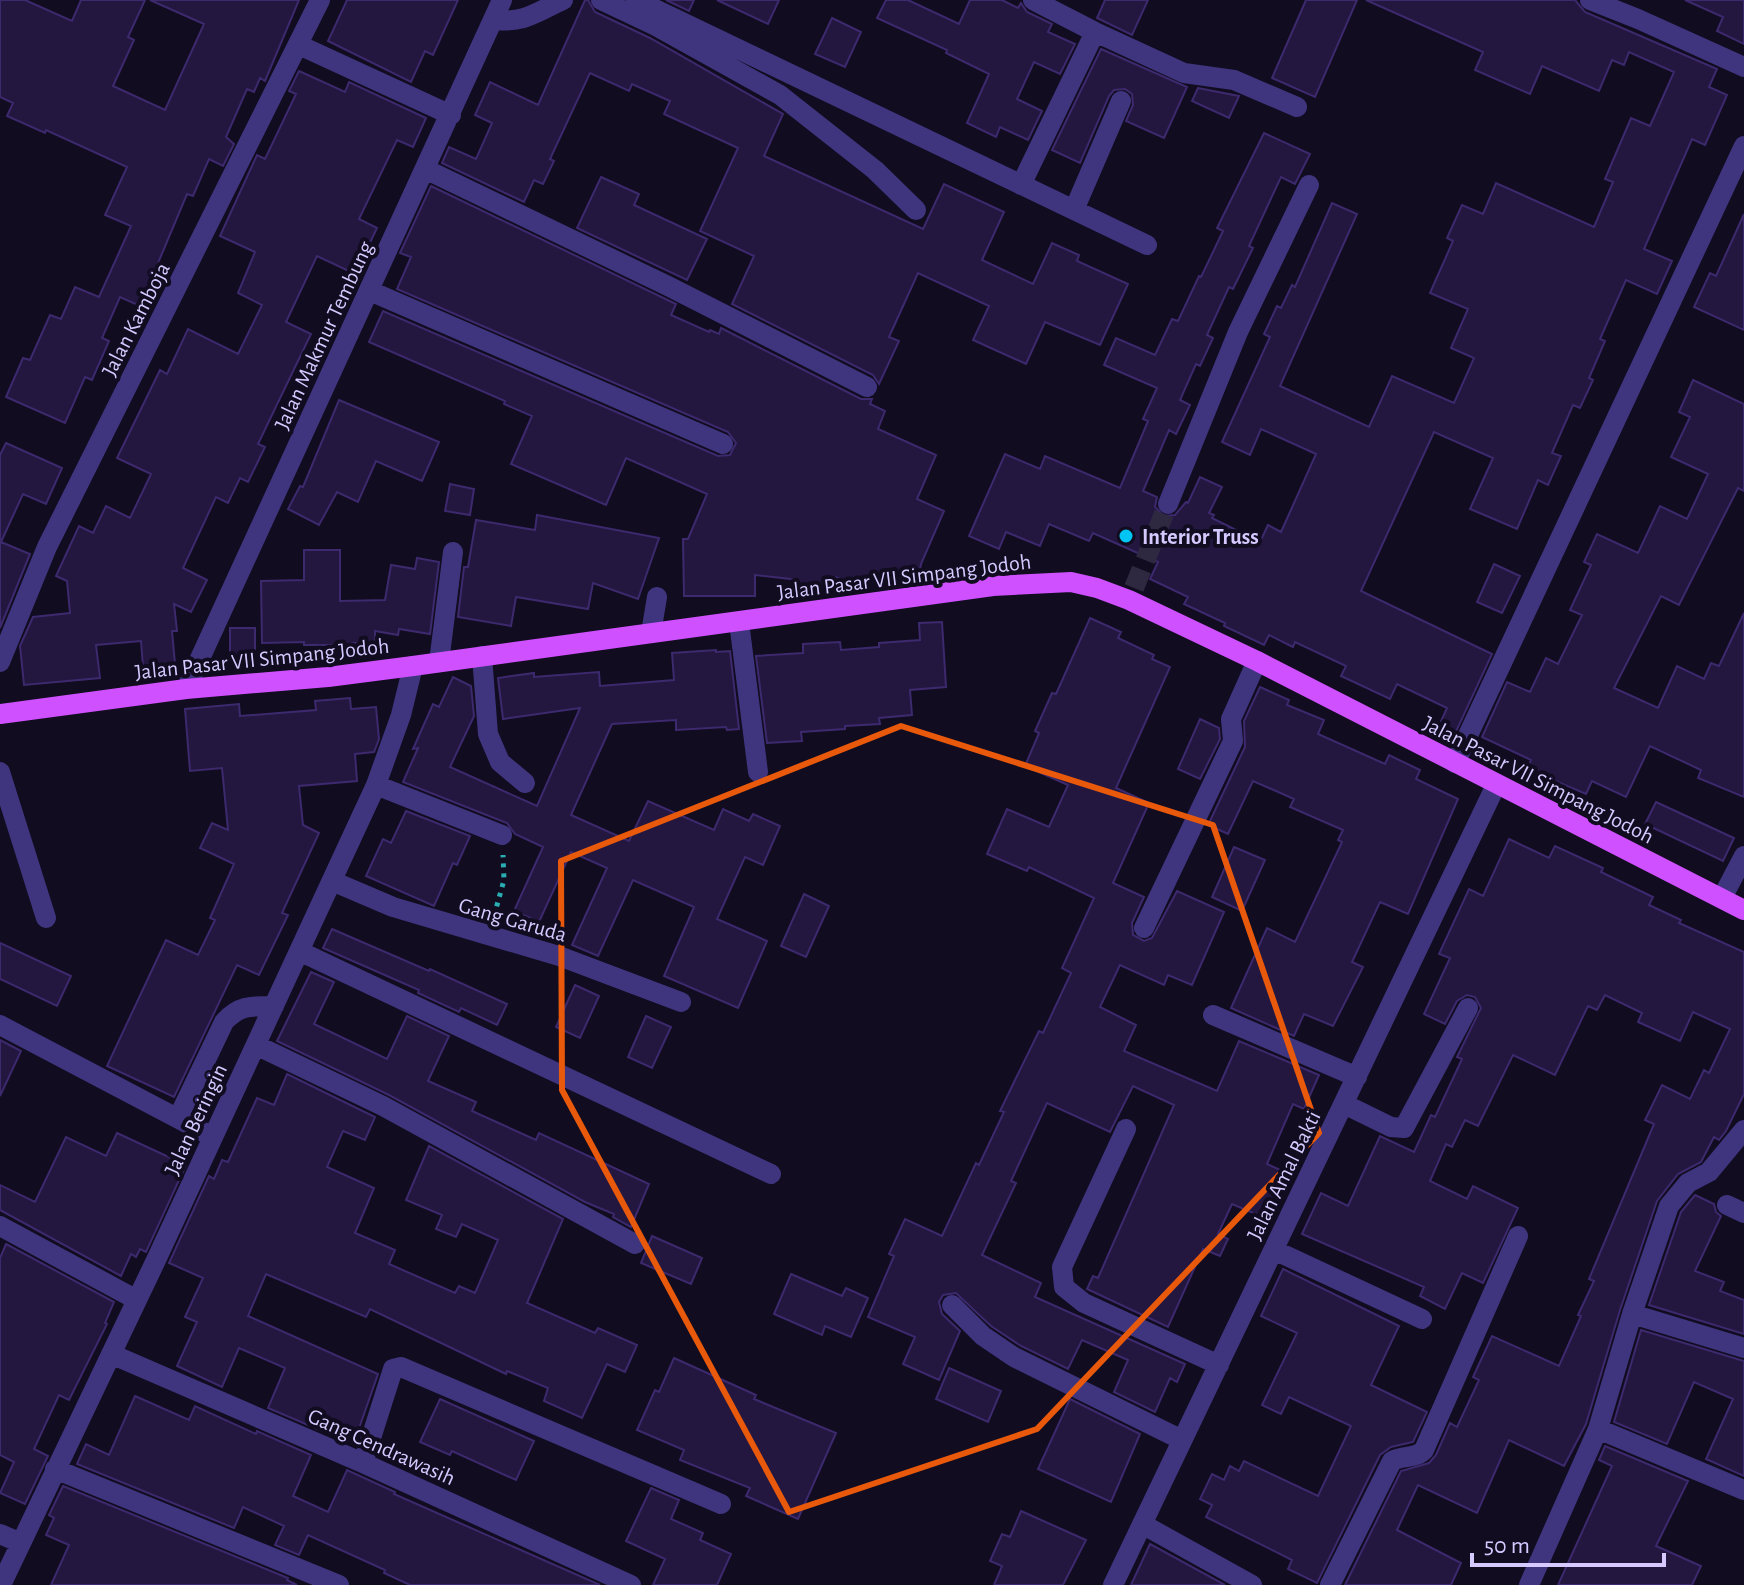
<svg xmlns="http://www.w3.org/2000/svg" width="1744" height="1585" font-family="'Alegreya Sans',sans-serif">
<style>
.building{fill:#231740;stroke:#3d296d;stroke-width:2}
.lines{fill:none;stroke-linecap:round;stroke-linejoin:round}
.minor-tunnel{stroke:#2e2841;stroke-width:20;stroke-dasharray:20 10;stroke-linecap:butt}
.path{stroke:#2aadb2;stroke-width:5;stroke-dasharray:4 6;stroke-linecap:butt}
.minor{stroke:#3f357f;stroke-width:20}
.major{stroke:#cf50ff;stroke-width:20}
.marked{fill:none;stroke:#e8590c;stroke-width:6;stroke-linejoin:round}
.poi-dot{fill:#00c4f4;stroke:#110c1f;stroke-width:3}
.labels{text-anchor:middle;stroke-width:8;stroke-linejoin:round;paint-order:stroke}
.street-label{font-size:22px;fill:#d5c9ff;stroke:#110c1f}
.poi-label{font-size:22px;font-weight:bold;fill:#d5c9ff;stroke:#110c1f;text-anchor:start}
</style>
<rect width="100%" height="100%" fill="#110c1f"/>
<path class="building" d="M0,0H25L72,21L81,0H145L128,37L134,40L113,86L165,110L204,24L150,0H299L265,81L260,78L254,92L247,89L226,137L234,144L223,166L209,159L193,196L187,194L140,306L120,297L102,338L109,341L92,380L85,377L65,423L6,397L23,358L30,360L50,315L61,319L75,287L99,297L131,226L105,215L127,167L46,130L45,133L7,116L13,103L0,97Z
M347,0H458L433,55L425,51L411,82L328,41Z
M585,0H588L595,12L650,38L783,114L764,156L923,229L944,184L1004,212L982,260L1033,284L1052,243L1079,255L1077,261L1128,284L1100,345L1045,322L1026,364L973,340L989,306L918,273L889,337L899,341L879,384L873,375L732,304L754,256L700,231L738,148L664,114L670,101L632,84L629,91L590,73L550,159L554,161L543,184L534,180L524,202L442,163L449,147L476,159L492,123L475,115L490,82L538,105Z
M666,0H694L689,11Z
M717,0H779L768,24Z
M886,0H908L959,24L970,0H1002L1018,8L1021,3L1027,12L1052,24L1048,32L1075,44L1060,74L1034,62L1017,99L1042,111L1028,140L1000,127L996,137L967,123L989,74L946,53L947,50L877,18Z
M1105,0H1148L1132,35L1097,18Z
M1306,0H1357L1315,97L1272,78Z
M1366,0H1575L1585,12L1717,69L1709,87L1727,95L1705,145L1692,139L1644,249L1672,261L1657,294L1626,280L1600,339L1605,341L1589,378L1593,380L1580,408L1573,405L1552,453L1561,456L1548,485L1538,480L1517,529L1470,509L1493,458L1434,432L1361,591L1492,654L1453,738L1437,730L1447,708L1397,684L1390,699L1341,676L1346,666L1295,642L1293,647L1269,635L1264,645L1224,626L1225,623L1184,604L1188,597L1150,579L1158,562L1093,533L1089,541L1049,524L1040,546L1006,532L999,549L969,536L1005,454L1040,469L1045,456L1120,488L1148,421L1143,419L1157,388L1104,365L1116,338L1155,355L1172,319L1178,321L1199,276L1201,277L1223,231L1217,228L1264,133L1310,154L1295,184L1281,177L1249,246L1253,248L1233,289L1229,287L1207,335L1213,338L1200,366L1196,364L1180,400L1190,405L1176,434L1169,430L1143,491L1157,497L1155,507L1164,516L1175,515L1186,502L1188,503L1200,477L1222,487L1209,513L1214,515L1212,518L1260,542L1268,525L1281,532L1316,454L1261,429L1250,455L1222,442L1270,337L1264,334L1277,306L1281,308L1292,285L1295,287L1332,203L1357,214L1280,386L1369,427L1392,376L1454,403L1474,358L1451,348L1468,309L1430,293L1453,241L1447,238L1462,205L1483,214L1496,183L1594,227L1613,182L1605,179L1631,118L1650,126L1674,72L1629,52L1624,65L1612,60L1599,91L1542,66L1530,94L1475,70L1483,52Z
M1685,0H1744V44L1717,31L1723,17Z
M832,18L861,32L845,67L815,54Z
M1101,49L1187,87L1164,138L1126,121L1133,105L1132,94L1125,89L1114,90L1109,96L1080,163L1052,150Z
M299,71L345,92L349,82L426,118L413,147L397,140L359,219L377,228L355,274L317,256L286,322L311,334L258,444L265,447L248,482L240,478L228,503L216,497L183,568L207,580L191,612L174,604L177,631H172L175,664L143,667L141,641L96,645L100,678L24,685L20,646L33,617L70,613L67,581L56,576L79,526L93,533L106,506L130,518L151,474L117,458L160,370L167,374L188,329L238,354L262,305L238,293L255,252L220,236L257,155L265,159L296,94L289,91Z
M1198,88L1239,96L1229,118L1192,101Z
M601,177L639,194L634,205L707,239L687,280L577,228Z
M431,186L676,304L671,315L709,332L710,330L719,334L721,328L861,399H872L870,404L885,411L878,429L936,455L917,499L944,511L921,564L918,583L900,586L860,580L859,584L831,576L829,587L799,584V580L755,575V596H684L683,539H688L707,494L626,458L606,505L511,464L532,416L504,404L505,401L369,342L383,311L718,456L730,455L736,443L728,432L397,289L411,257L400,253Z
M1744,214V330L1694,307L1710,273L1716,276Z
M1693,380L1744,404V491L1738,488L1679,605L1661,596L1614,688L1658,708L1677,666L1704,679L1711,663L1719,666L1744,613V797L1698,778L1701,770L1650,746L1626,797L1592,781L1586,794L1527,769L1531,760L1482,737L1507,682L1530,692L1546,658L1558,664L1582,615L1570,610L1591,565L1584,562L1597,534L1638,553L1660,506L1687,519L1708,474L1671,457L1690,417L1679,412Z
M339,400L439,442L422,481L376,461L358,502L337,492L319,525L288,509L300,486L303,487Z
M6,443L62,468L46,504L23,494L1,542L30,554L0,628V455Z
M450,484L474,489L470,515L445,511Z
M537,515L659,538L638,599L593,583L588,609L516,597L511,626L458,617L464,567H468L476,520L535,530Z
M304,550H340V601L385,600L391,565L415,569L417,558L439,562L430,634L399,629L398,635L375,631V643H351V649L331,650V645H304V642L262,643L261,581L304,580Z
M1494,564L1520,576L1502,613L1477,602Z
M1090,618L1121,632L1118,638L1154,655L1152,659L1170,667L1116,788L1149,803L1113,883L1144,897L1132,923L1133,935L1144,941L1152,938L1177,891L1224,912L1192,985L1168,975L1164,985L1120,965L1100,1007L1136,1025L1124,1051L1217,1091L1239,1041L1319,1075L1304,1109L1293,1104L1267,1164L1285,1172L1265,1218L1232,1204L1218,1234L1228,1239L1220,1256L1203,1249L1168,1327L1087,1289L1093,1276L1098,1278L1174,1105L1133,1086L1110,1132L1047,1103L1011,1181L1016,1183L982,1255L1041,1283L1035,1297L1185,1364L1177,1382L1170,1378L1155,1412L1114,1392L1128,1360L1082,1340L1068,1369L1021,1346L991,1326L956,1293L943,1295L939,1302L942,1314L960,1331L939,1380L903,1364L915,1337L868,1317L894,1256L889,1254L905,1219L942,1236L976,1163L979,1165L1004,1112L1000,1111L1015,1080L1039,1031L1043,1033L1071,973L1062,968L1094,898L1029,867L1027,871L987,854L1007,809L1049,827L1068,785L1025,766L1039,733L1035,731L1052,693L1056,694Z
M942,622L946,687L910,690L912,715L879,718L880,724L845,726V729L801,732L802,741L767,743L756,656L803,653V644L840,642L841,650L879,647V643L920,640L919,623Z
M230,628H255V659L230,660Z
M716,650V652L730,651L739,729L727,730L726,727L676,730V720L612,724L571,815L629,841L648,801L714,830L723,809L749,821L753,814L780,826L763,865L745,857L717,919L767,941L738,1008L664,976L694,907L633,880L598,956L572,945L607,868L571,852L539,922L514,911L543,847L515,834L507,823L403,782L418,748L413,749L433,704L439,707L453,677L471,686L474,716L450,767L537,806L580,708L503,719L498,678L534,673V677L599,672L600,686L674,680L672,653Z
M1260,687L1289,700L1287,705L1324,720L1318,734L1385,764L1389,755L1420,770L1416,779L1458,799L1408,914L1380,902L1352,962L1363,967L1333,1026L1304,1014L1294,1036L1231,1008L1267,928L1295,942L1342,842L1338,840L1343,830L1290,807L1294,799L1253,781L1228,834L1208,825L1245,747L1244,721Z
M350,698L351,709L376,707L379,739L374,752L355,754L357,781L299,786L303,825L319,833L282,913L288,915L259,975L237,965L174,1097L107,1066L166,940L198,955L215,920L210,918L234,864L200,848L212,823L228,830L222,768L190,771L185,709L239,704L240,716L316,710L315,701Z
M1200,719L1219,728L1220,739L1200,779L1178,769Z
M1656,802L1734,838L1723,861L1645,824Z
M406,811L470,836L457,865L453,863L434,906L366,876L383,839L391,843Z
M1509,839L1549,858L1555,846L1603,868L1601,872L1653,897L1649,905L1681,920L1679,923L1744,952V1094L1726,1131L1719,1140L1714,1137L1701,1162L1678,1174L1657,1201L1620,1310L1586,1424L1564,1466L1509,1440L1477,1513L1418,1485L1397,1530L1461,1563L1451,1585H1345L1401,1471L1429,1463L1436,1455L1450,1423L1457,1427L1479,1380L1473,1377L1492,1336L1559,1366L1581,1316L1578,1315L1594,1281L1589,1279L1654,1124L1645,1120L1662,1085L1690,1099L1704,1070L1709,1073L1730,1029L1693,1012L1680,1041L1638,1022L1642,1013L1605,995L1597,1010L1588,1006L1555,1075L1513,1055L1478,1126L1465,1120L1452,1147L1446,1144L1430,1181L1467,1199L1473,1186L1518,1208L1483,1283L1462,1273L1445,1309L1420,1296L1424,1287L1302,1234L1321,1193L1348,1206L1380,1136L1414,1152L1431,1115L1435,1117L1462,1059L1457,1057L1481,1008L1475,997L1467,995L1457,1001L1445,1024L1424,1014L1450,958L1439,954L1469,889L1483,896Z
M1234,847L1265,860L1242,911L1212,897Z
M804,894L829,906L806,957L781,946Z
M332,929L429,971L430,969L507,1004L497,1025L461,1008L459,1012L418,993L419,990L323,948Z
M0,943L71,976L57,1006L0,979Z
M311,972L334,982L314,1024L387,1059L407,1016L449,1036L428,1081L476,1102L472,1111L536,1140L539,1133L649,1184L631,1227L613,1217L614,1214L585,1202L389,1095L277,1041Z
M575,985L599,996L580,1038L556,1027Z
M646,1016L671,1027L652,1068L628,1057Z
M0,1040L21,1051L0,1096Z
M287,1074L375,1117L365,1140L343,1131L327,1167L374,1188L355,1233L395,1250L389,1264L455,1293L459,1286L475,1293L498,1240L462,1224L456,1237L436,1229L442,1215L406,1200L429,1146L563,1219L527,1303L595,1333L598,1328L637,1345L625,1372L607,1364L582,1418L544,1401L548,1388L507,1371L506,1374L370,1309L366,1317L266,1274L248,1316L378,1374L356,1437L325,1423L322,1431L268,1408L285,1368L239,1348L222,1387L177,1366L197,1322L185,1317L203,1278L169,1263L209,1176L214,1179L222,1160L228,1162L257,1098L274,1105Z
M117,1133L186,1165L146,1252L140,1249L136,1257L131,1254L121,1276L0,1210V1185L35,1202L66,1137L106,1156Z
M1695,1195L1714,1204L1716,1212L1721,1216L1695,1271L1724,1282L1720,1291L1744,1300V1334L1649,1305L1681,1212Z
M652,1236L702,1258L691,1284L641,1263Z
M6,1244L114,1302L105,1323L107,1324L69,1400L59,1395L34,1449L48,1456L25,1504L0,1493L14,1462L0,1455V1258Z
M1283,1269L1399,1326L1371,1385L1427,1412L1413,1442L1391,1447L1380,1455L1317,1583L1288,1569L1292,1560L1206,1517L1212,1505L1200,1499L1212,1474L1224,1480L1230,1466L1239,1471L1244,1461L1318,1496L1351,1426L1289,1397L1281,1414L1262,1405L1297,1333L1261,1316Z
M791,1274L842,1296L846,1288L868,1298L851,1337L825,1326L822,1335L774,1314Z
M1641,1330L1744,1361V1476L1706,1459L1733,1399L1694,1382L1667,1444L1614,1422Z
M674,1358L756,1395L754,1399L836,1433L798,1519L746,1496L750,1488L680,1460L684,1450L637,1430L655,1390L659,1392Z
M949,1368L1001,1391L988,1422L936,1399Z
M135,1396L189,1420L195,1406L256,1434L257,1431L311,1455L293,1496L328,1512L347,1470L395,1492L394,1494L600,1585H410L384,1573L385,1570L308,1535L299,1555L275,1545L284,1526L243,1507L234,1528L77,1464L86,1444L109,1455Z
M440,1399L534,1441L516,1480L452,1451L450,1455L420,1442Z
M1070,1399L1140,1434L1111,1502L1038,1469Z
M1605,1446L1688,1481L1656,1546L1701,1566L1692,1585H1558L1612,1466L1599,1460Z
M63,1486L288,1578L287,1580L297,1585H51L69,1545L46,1535L54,1518L49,1515Z
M651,1488L679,1500L671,1519L703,1533L700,1540L731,1554L717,1585H653L665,1559L626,1541Z
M1021,1511L1086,1540L1063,1585H994L1002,1566L990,1561L1002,1534L1010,1537Z
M1150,1544L1225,1585H1131Z"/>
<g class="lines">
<path class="minor-tunnel" d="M1134,588L1168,504"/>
<path class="path" d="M494,916L504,880L503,855"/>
<path class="minor" d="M601,0L656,26L780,95L875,170L916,210
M636,0L1147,245
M1033,0L1095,32L1184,73L1234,80L1297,107
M1590,0L1638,19L1744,67
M493,20C525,23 535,13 563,0
M299,45L451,115
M425,169L668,286L867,387
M1021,185L1095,32
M1074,210L1121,101
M370,291L723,444
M1168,504L1238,332L1309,185
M739,622L758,772
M651,633L657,597
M482,656L488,734L500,762L525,783
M0,662L47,547L320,0
M439,662L453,552
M186,689L502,0
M1455,763L1744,146
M0,772L46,918
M376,785L502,835
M332,881L393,907L559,956L681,1002
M1722,898L1744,856
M1144,928L1233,741L1231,719L1257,661
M299,951L771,1174
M1213,1015L1357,1077
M0,1025L213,1137
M256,1045L383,1106L635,1244
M1344,1104L1391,1127L1404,1128L1468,1008
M178,1118L224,1022C239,1005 252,1006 274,1006
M1126,1129L1062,1267L1064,1287L1084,1303L1219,1365
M1744,1130L1709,1172L1688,1183L1669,1206L1632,1314L1744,1348
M1727,1205L1744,1213
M0,1226L137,1300
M1274,1250L1422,1319
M952,1305L983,1336L1014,1357L1182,1440
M111,1354L363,1463L631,1585
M1598,1429L1744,1490
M363,1463L393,1369L401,1367L721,1504
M55,1469L339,1585
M1142,1524L1252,1585
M0,1534L21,1543
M1,1585L157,1258L376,785L401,715L413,666
M1113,1585L1496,785
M1330,1585L1392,1461C1403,1455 1416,1459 1424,1450L1518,1236
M1529,1585L1598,1429L1632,1314"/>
<path class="major" d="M0,714L186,689L328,677L413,666L993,586L1071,582L1097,588L1129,600L1257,661L1744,910"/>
</g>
<path class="marked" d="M901,726L1213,825L1319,1133L1037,1429L789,1512L562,1090L561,861Z"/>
<circle class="poi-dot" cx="1126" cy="536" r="8"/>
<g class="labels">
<g class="street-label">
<text transform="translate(135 319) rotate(-63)" y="8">Jalan Kamboja</text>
<text transform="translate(323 335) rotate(-65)" y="8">Jalan Makmur Tembung</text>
<text transform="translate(904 576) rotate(-7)" y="8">Jalan Pasar VII Simpang Jodoh</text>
<text transform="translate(262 658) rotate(-6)" y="8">Jalan Pasar VII Simpang Jodoh</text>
<text transform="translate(1539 779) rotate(27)" y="8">Jalan Pasar VII Simpang Jodoh</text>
<text transform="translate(513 919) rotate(16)" y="8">Gang Garuda</text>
<text transform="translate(195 1119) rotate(-65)" y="8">Jalan Beringin</text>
<text transform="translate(1283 1175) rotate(-64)" y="8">Jalan Amal Bakti</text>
<text transform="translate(382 1446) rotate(24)" y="8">Gang Cendrawasih</text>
</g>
<g class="poi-label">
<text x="1142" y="544">Interior Truss</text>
</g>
</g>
<path d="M1472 1553v12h192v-12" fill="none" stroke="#d5c9ff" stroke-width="4"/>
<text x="1484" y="1553" font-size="24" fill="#d5c9ff" stroke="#110c1f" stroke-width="6" paint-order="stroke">50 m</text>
</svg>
